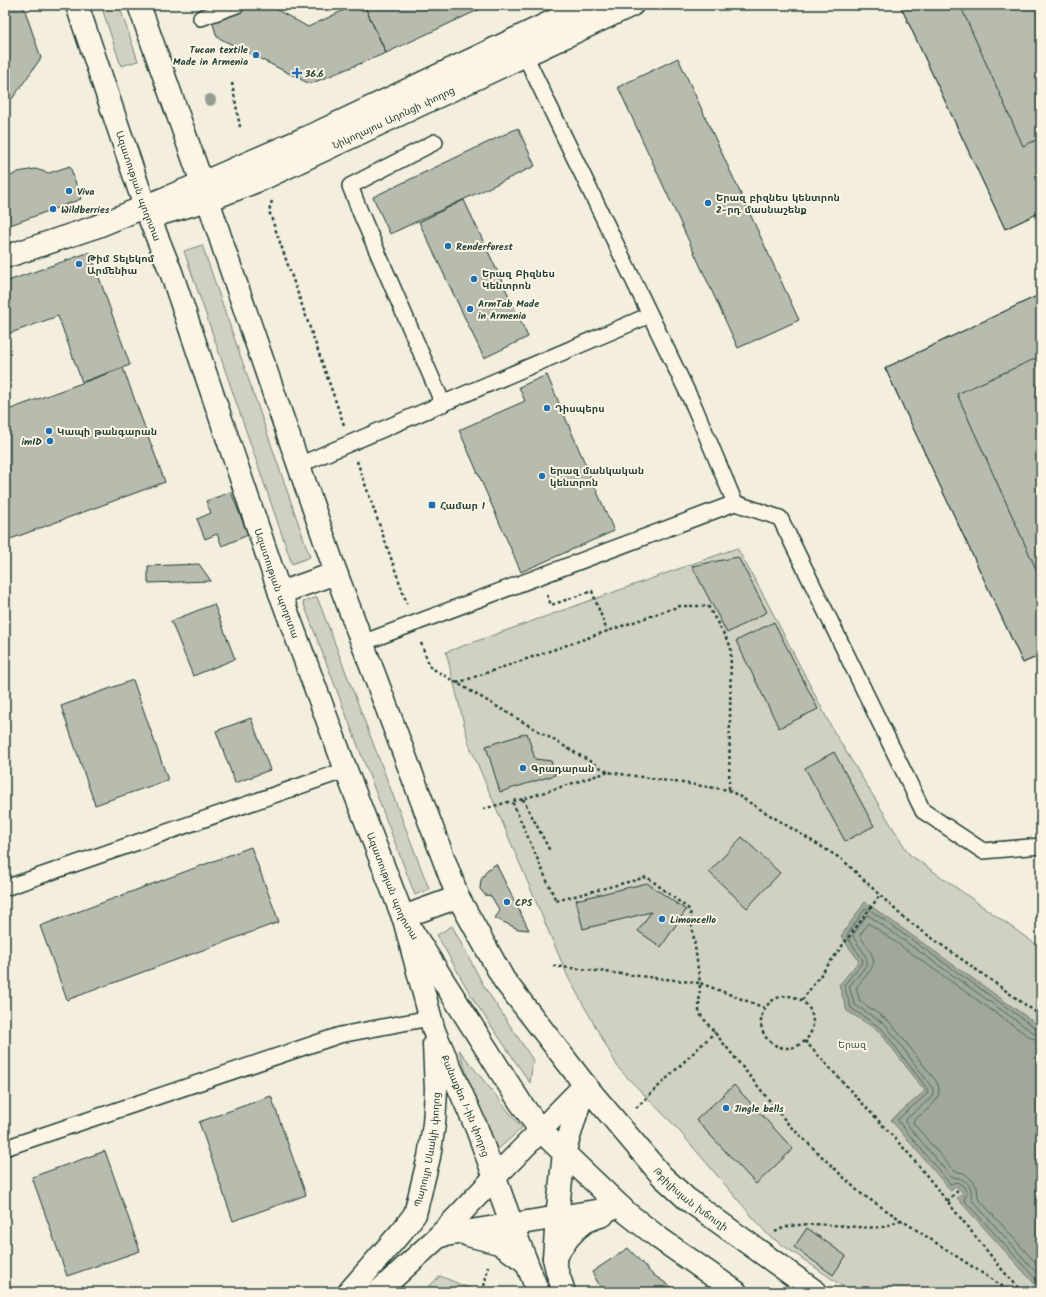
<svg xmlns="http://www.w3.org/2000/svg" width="1046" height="1297" font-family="Kalam,'Noto Sans Armenian',sans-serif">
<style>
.green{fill:#d0d1c2;stroke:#78877b}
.water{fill:#a0a89b;stroke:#6c7d72}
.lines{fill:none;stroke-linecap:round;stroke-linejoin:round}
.shore{stroke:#53685d;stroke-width:1}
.building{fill:#b8bcae;stroke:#1f3d34}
.lane-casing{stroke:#1f3d34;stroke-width:18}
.secondary-casing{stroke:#1f3d34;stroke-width:25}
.primary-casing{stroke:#1f3d34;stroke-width:25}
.path{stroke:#1f3d34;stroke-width:2.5;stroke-dasharray:3 3;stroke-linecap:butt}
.lane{stroke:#fcf5e5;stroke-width:15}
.secondary{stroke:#fcf5e5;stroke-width:22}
.primary{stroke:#fcf5e5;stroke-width:22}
.tree{fill:#929d90}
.poi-dot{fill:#1f6fb2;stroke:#fcf5e5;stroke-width:1.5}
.labels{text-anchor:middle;stroke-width:4;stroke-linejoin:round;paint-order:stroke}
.poi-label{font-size:10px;font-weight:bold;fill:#1f3d34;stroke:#fcf5e5;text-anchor:start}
.street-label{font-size:10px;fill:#1f3d34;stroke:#fcf5e5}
.park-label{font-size:10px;fill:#425b50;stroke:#fcf5e5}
</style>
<rect width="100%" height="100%" fill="#f3eede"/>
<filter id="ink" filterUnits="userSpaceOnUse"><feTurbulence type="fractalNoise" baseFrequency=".025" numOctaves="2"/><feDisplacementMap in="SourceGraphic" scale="8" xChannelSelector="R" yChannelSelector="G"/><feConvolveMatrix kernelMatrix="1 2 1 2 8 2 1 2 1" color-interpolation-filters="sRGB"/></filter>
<g filter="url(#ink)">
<path class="green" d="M101,5H119L138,61L121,66Z
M202,245L310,557L292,564L184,251Z
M737,548L765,598L834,732L909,854L1041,948V1292H851L768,1235L675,1126L619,1069L568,977L469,744L446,652Z
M317,597L429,889L415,895L303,602Z
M452,926L485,988L533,1060L530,1083L473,999L437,935Z
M459,1050L522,1128L496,1151L484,1128Z
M440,1276L479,1292H423Z"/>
<path class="water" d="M865,902L1041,1027V1291L957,1198L963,1193L956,1186L951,1191L891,1120L925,1091L879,1031L847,1011L839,985L859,961L841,936Z"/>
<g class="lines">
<path class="shore" d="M1041,1030L1037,1029L867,908L865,909L847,935V937L863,960L862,963L844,985L851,1008L882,1029L928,1090L927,1094L898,1119V1121L950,1184L957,1182L963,1186L967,1193L964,1200L1041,1285
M1041,1035L1034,1033L868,915L866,916L853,935V937C874,967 870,959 849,987L855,1005L886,1025L933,1089V1093L931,1098L905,1120V1122L951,1177C966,1178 973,1185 971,1199L1041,1278
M1041,1041L1031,1038L870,924H867L860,935V936C881,966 876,962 856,988L860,1001L890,1022L936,1081C947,1099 925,1111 914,1120L913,1123L954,1171L964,1173L972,1180L977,1187L978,1198L1041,1269"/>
</g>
<path class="building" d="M5,5H23L41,58L12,99H5Z
M207,5H272V7L308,27L355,5H364L386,53L310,84L217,37Z
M364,5H489L386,53Z
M900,5H960L1023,146L1041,138V212L1005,229Z
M900,5H1041V212L1005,229Z
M678,58L799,320L738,348L618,87Z
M518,128L535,166L390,234L373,197Z
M70,166L81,199L5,227V179L18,172L35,169L49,173Z
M464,200L528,337L484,358L419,222Z
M90,252L130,365L82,382L58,316L5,335V282Z
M1041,294V356L957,394L1041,580V655L1023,663L885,368Z
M1041,294V655L1023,663L885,368Z
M123,368L165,482L5,541V411Z
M547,375L614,531L521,572L459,430L525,401L519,387Z
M231,492L248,535L222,546L217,534L205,539L197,519L211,513L206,501Z
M738,557L767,612L727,633L692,566Z
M199,564L211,581L148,583V566Z
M214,604L235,659L193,676L171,621Z
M774,622L818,709L779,728L736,641Z
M133,680L168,780L95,805L61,706Z
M251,718L270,770L235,783L216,731Z
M527,733L535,759L551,761L555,775L500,792L486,746Z
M834,752L874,826L845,841L805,768Z
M742,837L780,873L747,908L709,872Z
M251,847L279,922L67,1000L40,926Z
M496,864L529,930L518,929L495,918L500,911L491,896L485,895L480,889L481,880L487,870Z
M647,883L686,910L661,947L638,931L651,912L583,929L576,900Z
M734,1085L793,1149L756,1184L696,1120Z
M271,1096L306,1195L233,1221L199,1122Z
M105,1151L140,1251L67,1276L32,1177Z
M807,1228L846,1256L833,1275L794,1247Z
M628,1248L652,1274L679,1292H603L592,1272Z"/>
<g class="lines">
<g class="lane-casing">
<path id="lane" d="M201,18L237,5
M435,142L350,186L361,214L443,404
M299,465L650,315
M735,503L780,518L923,811L983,851L1041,846
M362,643L735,503L694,406L521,47
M5,888L346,770
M5,1148L340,1035L430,1018"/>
</g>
<g class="secondary-casing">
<g id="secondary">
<path id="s1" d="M160,214L208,200L262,179L632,5"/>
<path d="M5,257L98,226L202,183L317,133L587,5"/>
<path id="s2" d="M405,923L434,1031L477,1129L512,1225L538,1292"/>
<path d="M468,1235L499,1243L526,1262"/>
<path d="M439,1236L621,1207"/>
<path d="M554,1258C562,1245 572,1231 585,1222C590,1219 597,1217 603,1215"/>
<path id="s3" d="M349,1292L402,1231L415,1214L429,1157L434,1124L436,1090L434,1044"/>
<path d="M378,1292L439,1236L494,1178L585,1085"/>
<path d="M564,1292L557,1271L554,1258L557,1217L564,1153L584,1088"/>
</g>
</g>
<g class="primary-casing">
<g id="primary">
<path id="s4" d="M77,5L145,207L171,272L280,593L346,770L403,917L520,1102L541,1131L627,1213L659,1238L736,1292"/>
<path id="s5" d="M139,5L208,200L225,252L336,573L458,897L504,980L585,1085L662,1176L687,1199L816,1292"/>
<path d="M280,593L336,573"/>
<path d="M403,917L458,897"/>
</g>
</g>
<path class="path" d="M232,83L240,127
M272,201L269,211L344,425
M357,461L407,604
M547,595L551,605L592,591L607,631
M421,643L430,667L608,772L729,790L843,860L904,918L1041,1016
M457,683L680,606H708L731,647L729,790
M608,772L523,799L512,801L556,901L647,877L690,910L700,983L765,1008
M523,799L550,851
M483,809L512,801
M553,966L700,983L699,1013L789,1125L860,1193L1011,1292
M761 1022a26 26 0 1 1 52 0a26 26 0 1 1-52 0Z
M802,1000L880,895
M805,1041L910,1155L1004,1272L1023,1292
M636,1108L715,1032
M947,1201L960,1189
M775,1232C801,1216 850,1230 881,1227C887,1227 894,1222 901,1220
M483,1292L488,1266"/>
<use href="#lane" class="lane"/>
<use href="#secondary" class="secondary"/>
<use href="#primary" class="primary"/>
</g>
<circle class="tree" cx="210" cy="100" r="6"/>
</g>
<g class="poi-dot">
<circle cx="256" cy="55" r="4"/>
<path d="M295 67h4v4h4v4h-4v4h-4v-4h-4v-4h4z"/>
<circle cx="69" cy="191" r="4"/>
<circle cx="708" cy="203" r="4"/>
<circle cx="53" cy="209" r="4"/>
<circle cx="448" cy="246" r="4"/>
<circle cx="79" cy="264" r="4"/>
<circle cx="474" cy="279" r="4"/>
<circle cx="470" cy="309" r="4"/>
<circle cx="547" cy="408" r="4"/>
<circle cx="49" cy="431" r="4"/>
<circle cx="50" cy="441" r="4"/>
<circle cx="542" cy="476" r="4"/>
<rect x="428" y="501" width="8" height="8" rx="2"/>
<circle cx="523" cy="768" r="4"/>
<circle cx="507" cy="902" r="4"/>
<circle cx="662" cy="919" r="4"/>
<circle cx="726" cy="1108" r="4"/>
</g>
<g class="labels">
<g class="poi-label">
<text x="248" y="53" text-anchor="end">Tucan textile<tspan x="248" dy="12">Made in Armenia</tspan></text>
<text x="305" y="77">36.6</text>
<text x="77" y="195">Viva</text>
<text x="716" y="201">Երազ բիզնես կենտրոն<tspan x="716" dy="12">2-րդ մասնաշենք</tspan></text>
<text x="61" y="213">Wildberries</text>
<text x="456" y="250">Renderforest</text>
<text x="87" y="262">Թիմ Տելեկոմ<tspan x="87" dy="12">Արմենիա</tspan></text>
<text x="482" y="277">Երազ Բիզնես<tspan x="482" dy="12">Կենտրոն</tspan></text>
<text x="478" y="307">ArmTab Made<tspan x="478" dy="12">in Armenia</tspan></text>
<text x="555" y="412">Դիսպերս</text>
<text x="57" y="435">Կապի թանգարան</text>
<text x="42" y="445" text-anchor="end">imID</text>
<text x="550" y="474">երազ մանկական<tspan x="550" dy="12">կենտրոն</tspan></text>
<text x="440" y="509">Համար 1</text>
<text x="531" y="772">Գրադարան</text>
<text x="515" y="906">CPS</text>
<text x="670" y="923">Limoncello</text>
<text x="734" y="1112">Jingle bells</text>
</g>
<g class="street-label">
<text dy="4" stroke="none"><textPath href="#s1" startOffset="253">Նիկողայոս Ադոնցի փողոց</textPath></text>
<text dy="4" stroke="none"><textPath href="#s4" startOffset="191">Ազատության պողոտա</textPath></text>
<text dy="4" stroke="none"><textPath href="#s4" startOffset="612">Ազատության պողոտա</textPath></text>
<text dy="4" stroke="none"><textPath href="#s4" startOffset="936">Ազատության պողոտա</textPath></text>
<text dy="4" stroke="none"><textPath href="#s2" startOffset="193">Քանաքեռ 1-ին փողոց</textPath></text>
<text dy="4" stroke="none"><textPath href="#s3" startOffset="168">Պարույր Սևակի փողոց</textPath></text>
<text dy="4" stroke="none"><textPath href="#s5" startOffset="1331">Թբիլիսյան խճուղի</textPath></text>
</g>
<g class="park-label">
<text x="852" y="1048">Երազ</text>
</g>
</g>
<rect width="1046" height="1297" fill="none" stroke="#fcf5e5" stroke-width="20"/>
<rect x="10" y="10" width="1026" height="1277" fill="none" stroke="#1f3d34" stroke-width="1.5" filter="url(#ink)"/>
</svg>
